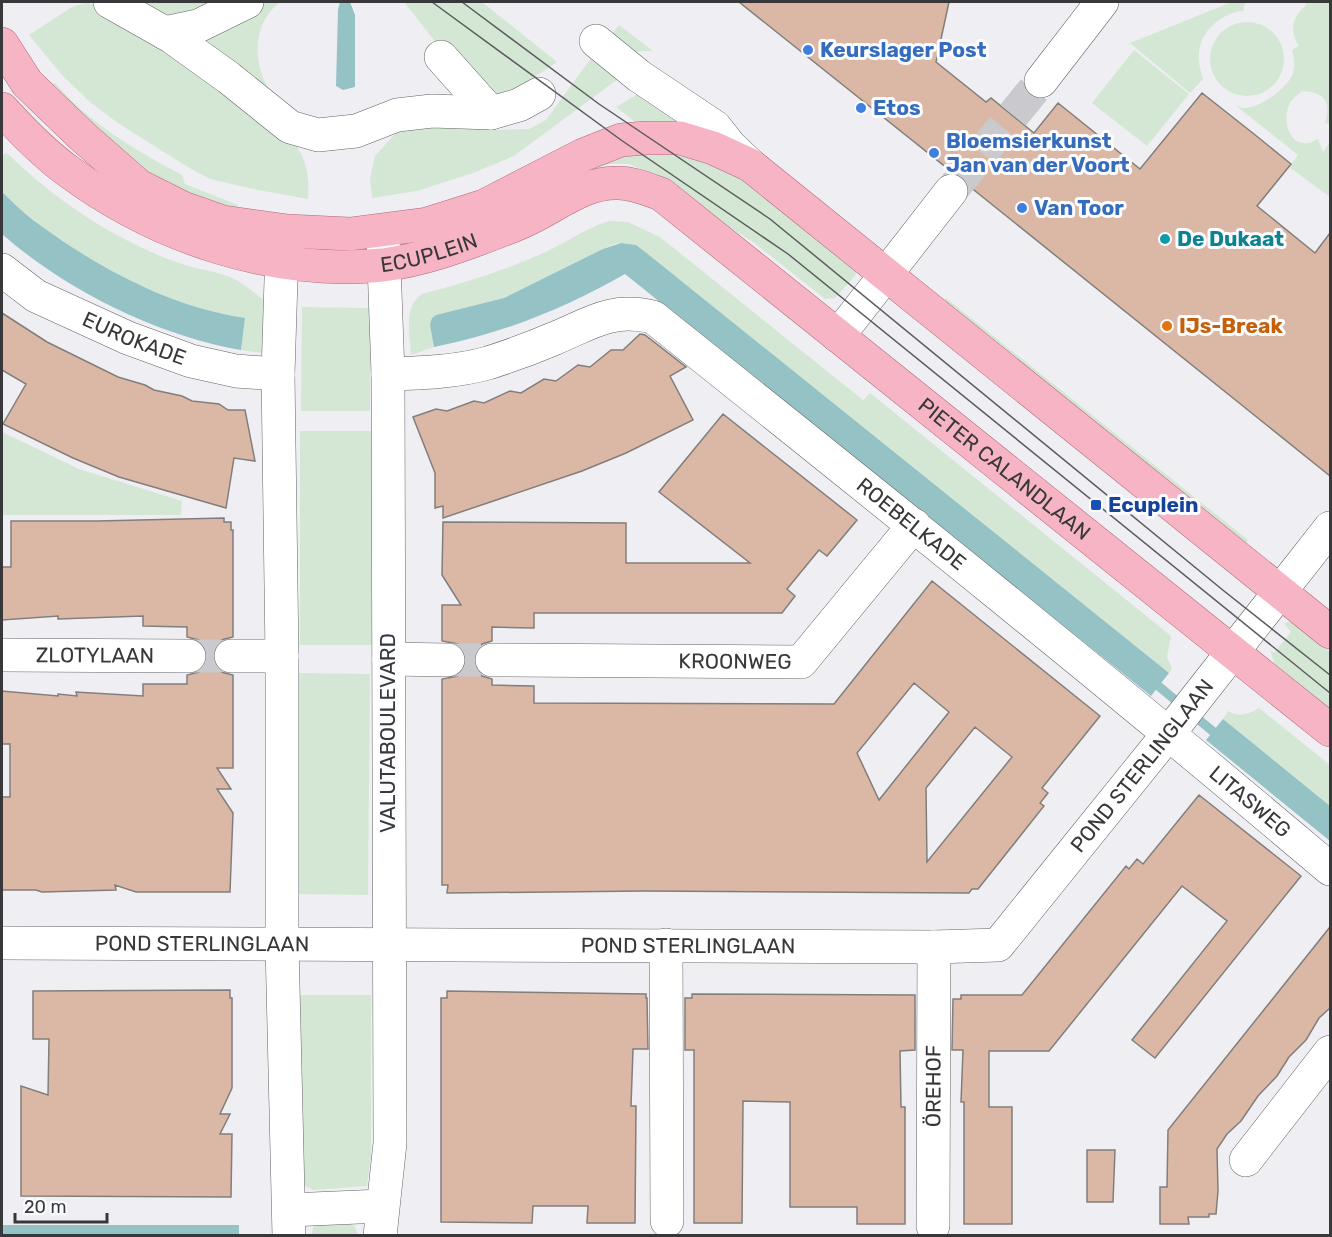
<svg xmlns="http://www.w3.org/2000/svg" width="1332" height="1237" font-family="Rubik,sans-serif">
<style>
.green{fill:#d4e7d4}
.water{fill:#94c2c5}
.lines{fill:none;stroke-linecap:round;stroke-linejoin:round}
.stream{stroke:#94c2c5;stroke-width:9}
.building{fill:#dbb8a5;stroke:#827e7c;stroke-width:1.5;fill-rule:evenodd}
.minor-tunnel{stroke:#cacace;stroke-width:33;stroke-dasharray:33 16;stroke-linecap:butt}
.minor-casing{stroke:#646468;stroke-width:34}
.major-casing{stroke:#b0687a;stroke-width:34}
.minor{stroke:#fff;stroke-width:33}
.major{stroke:#f7b4c4;stroke-width:33}
.tram{stroke:#5c5c5f;stroke-width:1.5}
.shop-dot{fill:#3f7fe0;stroke:#fbfcff;stroke-width:2}
.culture-dot{fill:#0f9aa8;stroke:#fbfcff;stroke-width:2}
.food-dot{fill:#e8710a;stroke:#fbfcff;stroke-width:2}
.transit-dot{fill:#1a4fb4;stroke:#fbfcff;stroke-width:2}
.labels{text-anchor:middle;stroke-width:6;stroke-linejoin:round;paint-order:stroke}
.shop-label{font-size:21px;font-weight:bold;fill:#366cbe;stroke:#fbfcff;text-anchor:start}
.culture-label{font-size:21px;font-weight:bold;fill:#0d838f;stroke:#fbfcff;text-anchor:start}
.street-label{font-size:21px;fill:#38383a;stroke:#fbfcff}
.food-label{font-size:21px;font-weight:bold;fill:#c56008;stroke:#fbfcff;text-anchor:start}
.transit-label{font-size:21px;font-weight:bold;fill:#164399;stroke:#fbfcff;text-anchor:start}
</style>
<rect width="100%" height="100%" fill="#eeeef3"/>
<path class="green" d="M124,2H234L179,22Z
M266,2H280C251,24 252,66 272,94L194,35L231,21Z
M404,2H482L557,62L515,90L495,96L470,86Z
M1232,2H1245L1243,11C1221,13 1199,32 1199,55C1198,63 1201,72 1203,79L1190,93L1130,43Z
M1305,2H1330V124L1325,123C1332,101 1324,92 1302,91C1297,95 1292,99 1289,105C1281,125 1293,154 1318,139L1323,152L1330,142V197L1289,167L1298,155L1235,105C1238,106 1241,108 1244,108C1259,109 1289,87 1293,73C1295,66 1294,57 1292,50L1299,46C1289,31 1292,17 1306,5Z
M86,3L102,7L296,145C308,165 309,176 308,199L258,190L210,179L186,166L118,123L91,103L62,75L29,35L72,7Z
M1210 59a37 37 0 1 1 74 0a37 37 0 1 1-74 0Z
M619,25L653,51H640L629,56L608,39Z
M597,50L626,73L514,156L473,173L417,191L372,198L370,179L375,156L396,133L444,118L495,130L529,129L546,120Z
M1134,50L1189,94L1147,146L1092,103Z
M55,83C89,123 135,150 182,175L185,184L238,205L237,213L158,185L47,86Z
M644,90L695,122L640,126L616,107Z
M682,150L733,166L857,269L855,276L835,298L825,299L753,242L697,207L662,181L645,171L629,164H611L589,168L600,157Z
M7,153C55,200 113,239 176,262C194,269 213,270 230,277C242,282 254,293 264,300L262,353L241,350L245,318C171,307 100,269 40,225C26,216 14,203 2,192V155Z
M609,221L628,222L660,237L863,400L870,393L1171,636L1167,657L1172,668L1169,673L636,245L621,243L614,244L504,298L436,315L430,325L434,347L411,355C410,335 403,306 422,294C465,283 505,270 546,252C567,242 586,228 609,221Z
M946,298L1248,540L1244,547L941,304Z
M302,307L371,308L370,411H301Z
M300,431H372V645H300Z
M2,432L79,469L182,501L181,515H2Z
M1289,622L1296,625L1330,652V715L1276,668L1270,650L1274,653L1291,632L1284,623Z
M299,673L370,674L368,895L297,894Z
M1259,708L1330,765V806L1223,719L1228,711C1239,718 1249,714 1259,708Z
M296,995H371V1155L367,1186L314,1190L303,1185Z
M347,1220L355,1227L358,1235L311,1236L314,1224Z"/>
<path class="water" d="M340,2H350L355,15V87L343,90L336,86L338,10Z
M2,192C14,203 26,216 40,225C100,269 171,307 245,318L241,350C158,336 64,289 2,234Z
M621,243L636,245L644,251L1169,673L1151,696L625,274C566,308 501,334 434,347L430,325L432,318L436,315L504,298L603,249Z
M1223,719L1330,806V841L1206,740Z
M2,1225H239V1235L2,1236Z"/>
<g class="lines">
<path class="stream" d="M1150,679L1222,739"/>
</g>
<path class="building" d="M739,2H949L936,62L986,102L991,98L1034,133L1058,103L1140,169L1202,93L1254,134L1291,164L1257,206L1315,253L1330,233V476L969,186L963,177L952,172Z
M2,313L47,342L118,377L145,385L154,390L182,396L192,401L219,404L228,410H245L255,461L234,458L226,508L119,477L73,458L3,424L26,384L2,370Z
M640,334L645,335L686,367L670,376L693,420L626,453L582,471L443,518V506L435,508V473L413,417L436,409L447,411L474,401L484,403L510,391L521,393L544,379L556,381L578,365L590,367L611,350H623Z
M723,414L857,520L827,556L819,550L787,589L795,596L782,613H534V628L492,627V641L482,644L476,651L473,659L475,669L482,676L492,679V685L534,686V703L834,704L932,581L1100,716L1042,788L1048,793L1040,803L1044,806L978,889H972L969,893L644,891L447,893L448,885H442V679L458,676L464,669L467,660L465,651L458,644L442,641V605H461L442,575L443,522L626,523V563H750L659,492ZM914,683L949,712L879,800L857,753ZM975,727L1012,757L927,862L926,788Z
M224,518V522H231V530H233V637L221,640L215,647L212,657L215,665L221,672L233,675V768H217L231,789H217L233,813L230,892H136L115,885L116,890L42,892L36,890H2V797H10V744H2V691L58,696V694L77,696L76,692L143,696V684H187V675L199,672L205,666L208,657L206,647L199,640L187,637V627L143,626V616L58,619V616L2,620V567H11V521H97Z
M1199,795L1301,876L1155,1058L1132,1040L1227,921L1182,886L1049,1051H989V1107H1012V1224H964V1102H961L963,1050H952L953,999H961V995H1022L1126,866L1129,869L1137,859L1143,864Z
M1330,927V1008L1319,1018L1306,1040L1289,1057L1277,1076L1258,1096L1241,1121L1227,1134L1217,1149L1218,1191L1216,1214H1209V1217H1188L1189,1224H1160V1187H1167L1168,1130Z
M230,990V998H232V1088L220,1114H230L220,1134H232L231,1197L21,1196V1086L48,1095L49,1039H33V991Z
M447,991L646,994V998H647L648,1049H633L631,1106H636L635,1223H587L588,1206H533L532,1223L441,1222V998H447Z
M692,994L915,995V1050L900,1051L901,1107H905V1224H857V1207H790V1102L743,1101L742,1223H694V1050H685V998H692Z
M1087,1150H1115L1113,1202H1087Z"/>
<g class="lines">
<path class="minor-tunnel" d="M951,191L1041,81
M189,656H231
M448,660H492"/>
<g class="minor-casing">
<g id="minor">
<path d="M110,2L172,37L229,78L290,127L318,135L356,131L397,115L432,111L491,113L519,105L539,94"/>
<path d="M165,33L198,26L247,2"/>
<path d="M596,41L639,76L715,127L730,146L750,165"/>
<path d="M441,57L491,113"/>
<path d="M1041,81L1102,2"/>
<path d="M288,233L281,280L278,374L282,656V944L289,1236"/>
<path id="s1" d="M2,270L36,296L128,338L191,361L236,371L278,374"/>
<path d="M838,336L951,191"/>
<path id="s2" d="M388,374C421,373 456,372 488,363C510,356 532,348 553,339C590,324 610,307 653,317C881,499 1108,681 1330,869"/>
<path id="s3" d="M2,655L189,656"/>
<path d="M231,656H282"/>
<path d="M389,659L448,660"/>
<path id="s4" d="M492,660L801,662L914,525"/>
<path id="s5" d="M2,943L934,947L998,945L1169,733L1330,528"/>
<path d="M666,945L667,1221"/>
<path d="M1246,1160L1330,1052"/>
<path d="M289,1210L382,1206"/>
<path id="s6" d="M933,1226L934,947"/>
<path d="M380,1236L390,1143L388,374L383,236"/>
</g>
</g>
<g class="major-casing">
<g id="major">
<path d="M2,44L27,83L82,136L139,186L183,208L223,222L288,231L350,234L427,224L484,206L583,155L621,140L646,138H680L713,148L750,165L1330,632"/>
<path id="s7" d="M2,109C22,131 43,153 68,171C157,237 272,276 383,265C422,260 461,246 497,232C511,227 525,221 538,214C564,200 588,182 618,183C633,183 647,189 661,194L1330,730"/>
</g>
</g>
<use href="#minor" class="minor"/>
<use href="#major" class="major"/>
<path class="tram" d="M432,2L621,140L788,254L1330,693
M462,2L599,104L770,219L1224,591L1330,675"/>
</g>
<g class="shop-dot">
<circle cx="808" cy="50" r="6"/>
<circle cx="861" cy="108" r="6"/>
<circle cx="934" cy="153" r="6"/>
<circle cx="1022" cy="208" r="6"/>
</g>
<circle class="culture-dot" cx="1165" cy="239" r="6"/>
<circle class="food-dot" cx="1167" cy="326" r="6"/>
<rect class="transit-dot" x="1090" y="499" width="12" height="12" rx="3"/>
<g class="labels">
<g class="shop-label">
<text x="820" y="57">Keurslager Post</text>
<text x="873" y="115">Etos</text>
<text x="946" y="148">Bloemsierkunst<tspan x="946" dy="24">Jan van der Voort</tspan></text>
<text x="1034" y="215">Van Toor</text>
</g>
<g class="culture-label">
<text x="1177" y="246">De Dukaat</text>
</g>
<g class="street-label">
<text dy="7" stroke="none"><textPath href="#s7" startOffset="474">ECUPLEIN</textPath></text>
<text dy="7" stroke="none"><textPath href="#s1" startOffset="150">EUROKADE</textPath></text>
<text dy="7" stroke="none"><textPath href="#s7" startOffset="1162">PIETER CALANDLAAN</textPath></text>
<text dy="7" stroke="none"><textPath href="#s2" startOffset="606">ROEBELKADE</textPath></text>
<text dy="7" stroke="none"><textPath href="#s3" startOffset="93">ZLOTYLAAN</textPath></text>
<text dy="7" stroke="none"><textPath href="#s4" startOffset="243">KROONWEG</textPath></text>
<text transform="translate(388 733) rotate(-90)" y="7">VALUTABOULEVARD</text>
<text dy="7" stroke="none"><textPath href="#s5" startOffset="1226">POND STERLINGLAAN</textPath></text>
<text dy="7" stroke="none"><textPath href="#s2" startOffset="1044">LITASWEG</textPath></text>
<text dy="7" stroke="none"><textPath href="#s5" startOffset="200">POND STERLINGLAAN</textPath></text>
<text dy="7" stroke="none"><textPath href="#s5" startOffset="686">POND STERLINGLAAN</textPath></text>
<text dy="7" stroke="none"><textPath href="#s6" startOffset="140">ÖREHOF</textPath></text>
</g>
<g class="food-label">
<text x="1179" y="333">IJs-Break</text>
</g>
<g class="transit-label">
<text x="1108" y="512">Ecuplein</text>
</g>
</g>
<rect width="1332" height="1237" fill="none" stroke="#38383a" stroke-width="6"/>
<path d="M15 1213v9h92v-9" fill="none" stroke="#38383a" stroke-width="3"/>
<text x="24" y="1213" font-size="18" fill="#38383a" stroke="#fbfcff" stroke-width="4.5" paint-order="stroke">20 m</text>
</svg>
